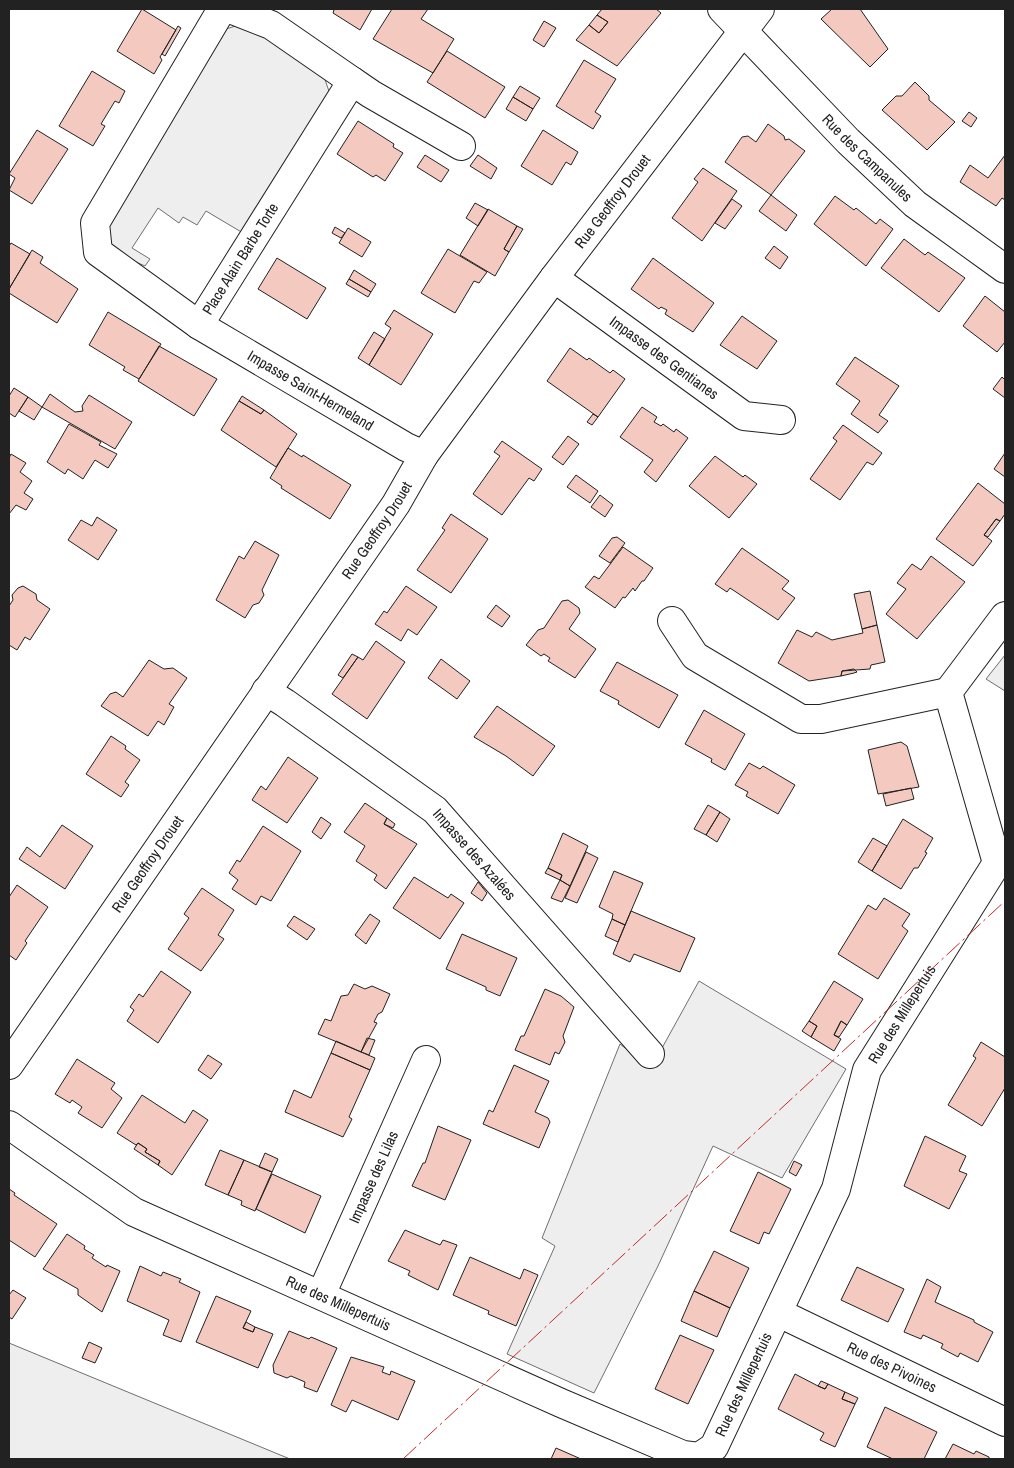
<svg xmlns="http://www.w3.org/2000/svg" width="1014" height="1468" font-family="'Archivo Narrow',sans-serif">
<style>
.green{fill:#eee;stroke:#6f6f6f}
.building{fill:#f3c9c0;stroke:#222}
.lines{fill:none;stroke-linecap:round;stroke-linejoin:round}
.street-casing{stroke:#222;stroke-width:30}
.street{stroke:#fff;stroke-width:28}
.power{stroke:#c62828;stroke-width:1;stroke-dasharray:18 4 2.5 4;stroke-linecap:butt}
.labels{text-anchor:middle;stroke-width:4;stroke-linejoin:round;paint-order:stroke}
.street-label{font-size:15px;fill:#222;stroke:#fff}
</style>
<rect width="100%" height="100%" fill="#fff"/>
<path class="green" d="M245,23L322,71L331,97L243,233L206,211L197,225L183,217L179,223L158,208L132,248L150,259L145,266L109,250L106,224L226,29Z
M1005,655V691L986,679Z
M699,981L846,1069L782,1178L713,1146L658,1266L594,1393L507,1354L555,1246L542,1238L620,1044L651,1068Z
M9,1343L290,1459H9Z"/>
<path class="building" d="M142,9L176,30L160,57L162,60L154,74L117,51Z
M332,9H372L360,30L333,13L334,10Z
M392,9H428L421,19L454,39L433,73L373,39Z
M602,9H656L661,13L617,66L576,40L589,25L599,33L608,22L597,15Z
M832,9H860L888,49L870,67L821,19Z
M597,15L608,22L599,33L589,25Z
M544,21L556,28L544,47L533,40Z
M178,26L181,28L165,56L162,54Z
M447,51L505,87L485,118L427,82Z
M584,60L616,79L595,112L601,116L593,129L556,106Z
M92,71L125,91L119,103L115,101L101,124L105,126L93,146L59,126Z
M915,82L929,96V100L955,122L927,150L882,110L896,96H902Z
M520,86L540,98L533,109L513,97Z
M513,97L533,109L526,121L506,109Z
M969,112L977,118L971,127L962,121Z
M358,121L394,144L393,147L403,153L385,181L376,175L373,177L337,154Z
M768,124L784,136L785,140L789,139L805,151L771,195L725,162L742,137L748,136L756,142Z
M37,130L68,149L32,204L9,190L15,178L9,174Z
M543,130L578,152L571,165L566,162L552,185L521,166Z
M425,155L449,170L441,182L417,167Z
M478,155L497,168L491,179L470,166Z
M1005,155V200L1002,198L996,206L960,182L970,165L988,178Z
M703,168L737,191L702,241L672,218L698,182L694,179Z
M771,195L797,215L786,231L759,211Z
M835,196L854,210L856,208L876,224L880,219L893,229L866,266L814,224Z
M732,199L742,206L725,229L715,223Z
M475,203L488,210L478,226L466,218Z
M488,209L517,226L504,249L509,252L495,276L460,255Z
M517,226L523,229L509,252L504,249Z
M335,227L345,233L341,238L332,233Z
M348,228L371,242L362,257L339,243Z
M904,239L925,255L928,252L965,278L939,312L881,268Z
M11,243L30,254L9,289V246Z
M774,246L788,257L780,269L765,258Z
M448,249L487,272L479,283L474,281L455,313L421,293Z
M32,250L43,257L40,263L78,289L57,323L9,293V289Z
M277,258L326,288L307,319L258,289Z
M653,258L714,303L693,332L665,314L667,310L661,307L659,309L631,289Z
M354,270L376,284L371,292L349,279Z
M349,279L371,292L368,297L346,284Z
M985,296L1005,312V342L997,352L963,326Z
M394,310L433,334L401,385L369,365L391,328L385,324Z
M108,312L161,344L139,379L123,370L125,367L89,345Z
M742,316L777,341L757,369L720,345Z
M374,332L385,339L369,365L358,358Z
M159,346L217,379L194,416L138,381Z
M570,348L587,360L589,358L610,373L613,370L625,379L598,417L547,381Z
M855,357L899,386L879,415L888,421L878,433L851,414L860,401L836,384Z
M1002,377L1005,380V398L993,389Z
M14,388L28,397L15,417L9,413V396Z
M50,394L75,412L83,411L82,406L89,395L132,422L115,449L42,407Z
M242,396L264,410L261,414L239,401Z
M28,397L42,407L34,420L19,411Z
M239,401L261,414L264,410L297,434L276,467L221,430Z
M642,407L657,417L654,422L661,426L663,424L674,432L676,429L688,438L656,482L644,472L653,460L620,437Z
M593,414L598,417L592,425L587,422Z
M69,424L101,442L99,445L117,454L108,468L95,460L83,479L68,469L65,474L47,462Z
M843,425L882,453L873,465L867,462L840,500L810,479L837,441L833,438Z
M568,436L579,444L563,465L552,457Z
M502,441L542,469L534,481L529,478L502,515L473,494L500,456L494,452Z
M288,448L302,457L303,455L351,485L330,519L281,488L282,486L270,478Z
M1005,453V477L994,469Z
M11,454L26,463L20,472L32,481L24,493L33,499L26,510L16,505L9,514V458Z
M715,456L743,477L745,475L757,484L729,518L689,486Z
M576,475L598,491L590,503L567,487Z
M978,483L1005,504V514L1000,521L996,519L984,535L992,541L973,566L936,539Z
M600,495L613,505L605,517L591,507Z
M451,514L488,539L451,593L417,570L445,530L442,528Z
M97,517L117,530L98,560L68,540L81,520L92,526Z
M996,519L1000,521L988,537L984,535Z
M617,537L625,543L610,563L599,556L612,538Z
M255,541L279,555L262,590L264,595L259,603L253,605L245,618L216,600L239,556L244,559Z
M623,547L653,568L644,581H642L635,591L633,588L625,598L623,597L615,608L585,587L594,576L599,579Z
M742,548L789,581L782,589L795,598L778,620L730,588L727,592L715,584Z
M931,556L965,582L917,639L886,614L906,589L897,583L912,564L921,570Z
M23,586L36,594L37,600L50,609L30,640L25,637L17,650L9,645V606L13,600L12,595L18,588Z
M406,586L437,607L417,635L408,629L401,641L375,624L384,611L387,613Z
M870,591L877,625L862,629L854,594Z
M568,600L579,608L580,613L569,629L596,649L575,678L548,661L550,658L544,654L541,656L526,645L538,630L544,628L562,601Z
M496,605L510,616L502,627L487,617Z
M877,625L885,662L871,665L870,669L842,671L841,676L809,681L778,663L797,630L812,637L816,632L832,640L863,633L862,629Z
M376,641L405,662L367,719L332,694L358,657L363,660Z
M352,654L358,657L343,678L338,675Z
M441,659L470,681L457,699L428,678Z
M149,660L164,669L173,668L187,678L169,704L174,707L164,725L158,721L148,736L101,706L110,694L116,692L123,697Z
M617,662L678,695L659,728L618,704L619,701L600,691Z
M854,669L857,672L854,673L841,676L842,671Z
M497,706L555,746L533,776L506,756L474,737Z
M704,710L745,734L725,770L711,762L712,759L685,744Z
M111,736L126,746L125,749L140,760L125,782L129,785L121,797L86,774Z
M901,742L907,746L919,787L878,794L868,750Z
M288,757L318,778L287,823L252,800L261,786L266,790Z
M749,763L760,769L763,766L795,785L778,814L746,796L748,792L735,785Z
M911,788L914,799L886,806L883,794Z
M365,803L387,818L384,824L417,844L386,889L374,880L377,875L356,861L365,846L344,832Z
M708,805L720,812L706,835L694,829Z
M720,812L730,819L717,842L706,835Z
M321,817L331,824L321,839L312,832Z
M387,818L395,824L393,828L384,824Z
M903,819L933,838L925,852L927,853L918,868H914L901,889L872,871Z
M62,825L93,846L65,889L19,859L27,847L40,857Z
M263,826L301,851L271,901L261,896L256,905L232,889L238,880L229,873L237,860L240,862Z
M563,833L588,846L570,886L560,880L562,875L548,868Z
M873,838L887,846L872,871L858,862Z
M586,852L598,858L577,903L565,898Z
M548,868L562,875L560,880L545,873Z
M614,871L643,883L625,925L612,919L613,914L599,907Z
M414,877L448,898L451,894L464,903L440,939L393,908Z
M560,880L570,886L562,902L551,898Z
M478,882L487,893L482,901L471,893Z
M17,885L48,907L25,941L27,943L16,960L9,955V897Z
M202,888L234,910L218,935L224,939L201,971L168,949L189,918L184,914Z
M884,898L910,914L902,926L908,931L878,979L838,954L868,905L876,910Z
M631,911L695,938L680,972L634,954L630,962L613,954Z
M370,914L380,921L366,944L355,935Z
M294,916L315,929L307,940L287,926Z
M612,919L625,925L618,942L605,936Z
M462,934L517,958L500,996L486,990V987L446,969Z
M161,971L191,992L158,1043L127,1021L134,1010L130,1007L139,994L143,997Z
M834,981L863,999L847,1025L841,1021L834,1035L841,1039L834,1051L811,1037L817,1026L809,1021Z
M354,984L365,989L372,986L390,994L382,1012L378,1014L374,1022L377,1023L361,1052L318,1034L325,1019L331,1021L341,996L348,995Z
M545,989L561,996L574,1007L563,1036L565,1042L559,1054L555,1052L550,1065L515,1050L521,1036H524Z
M809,1021L817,1026L811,1037L802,1031Z
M841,1021L847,1025L839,1037L834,1035Z
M367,1038L375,1040L369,1055L361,1052Z
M336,1041L375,1058L370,1070L331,1053Z
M981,1042L1005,1057V1088L982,1126L948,1105L976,1058L973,1056Z
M331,1053L370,1070L349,1117L352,1119L343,1137L285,1112L294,1090L311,1098Z
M208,1055L222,1064L211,1079L198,1070Z
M77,1059L115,1083L111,1089L122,1098L102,1128L78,1113L82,1107L72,1100L70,1103L55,1094Z
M514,1065L549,1081L535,1112L548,1118L550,1122L539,1148L483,1124L489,1110L493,1112Z
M142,1095L185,1123L193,1110L208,1120L172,1175L158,1165L160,1161L145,1152L147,1149L138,1143L136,1145L117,1133Z
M438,1126L471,1140L445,1200L412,1186L423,1163H425Z
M925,1136L966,1156L959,1171L967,1174L949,1209L904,1186Z
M138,1143L147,1149L145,1152L160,1161L158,1165L134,1149Z
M220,1150L244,1160L228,1195L205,1185Z
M265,1153L278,1159L272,1172L259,1167Z
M244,1160L272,1172L255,1211L241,1205L242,1201L228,1195Z
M794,1161L802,1165L796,1176L789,1172Z
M758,1172L791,1189L769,1234L764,1232L759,1244L730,1231Z
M272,1174L321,1196L305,1233L256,1209Z
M9,1189L15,1193L14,1195L57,1224L35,1257L9,1240Z
M405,1230L440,1245L443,1240L457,1245L438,1290L408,1275L410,1271L388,1261Z
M67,1234L85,1246L84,1249L94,1255L92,1258L106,1267L107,1265L120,1271L102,1312L78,1295V1289L43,1269Z
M714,1251L749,1268L730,1308L694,1291Z
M470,1257L520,1279L524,1269L538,1275L516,1326L488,1314L489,1311L453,1295Z
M140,1266L161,1276L163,1272L181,1279L179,1282L200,1292L181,1342L163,1335L169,1320L127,1301Z
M857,1267L904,1289L888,1322L841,1300Z
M927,1279L941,1287L935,1302L974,1320V1322L993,1332L978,1362L960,1353L958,1357L941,1348L943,1344L923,1335L921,1339L904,1332Z
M13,1290L26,1298L12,1319L9,1317V1295Z
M694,1291L730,1308L717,1337L681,1321Z
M216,1296L251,1311L243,1328L253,1332L255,1327L273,1334L258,1368L196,1342Z
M246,1322L255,1327L253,1332L243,1328Z
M289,1331L309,1339L311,1337L337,1348L317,1392L304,1387L305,1382L291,1376L287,1378L274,1373L273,1365Z
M680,1335L714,1350L688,1404L655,1389Z
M89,1342L102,1348L95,1363L82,1358Z
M351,1357L384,1367L382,1372L390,1375L391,1371L415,1381L398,1420L352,1400L346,1412L331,1405Z
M795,1374L818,1386L825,1389L828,1384L845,1392L842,1399L855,1404L835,1447L820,1440L824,1433L778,1409Z
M821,1381L828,1384L825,1389L818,1386Z
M845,1392L858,1398L855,1404L842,1399Z
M885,1407L937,1432L924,1459H893L867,1447Z
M953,1444L974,1454L976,1451L989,1457V1459H945Z
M556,1448L581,1459H551Z"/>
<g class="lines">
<g class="street-casing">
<g id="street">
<path id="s1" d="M222,9L95,223L98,252L199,325L406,447L424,455"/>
<path id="s2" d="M722,9L848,141L915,204L1005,269"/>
<path d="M352,81L371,94L461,146"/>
<path id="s3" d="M554,278L744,416L781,420"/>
<path id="s4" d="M199,325L352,81L271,25L230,9"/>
<path d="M672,621L695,656L801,719H821L948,692"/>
<path id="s5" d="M266,691L285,703L435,810L650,1054"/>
<path id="s6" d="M9,1065L396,504L424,455L554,278L760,9"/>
<path id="s7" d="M9,1125L134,1212L561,1403L683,1455L699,1457L714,1447L836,1189L867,1070L997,863L948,692L1005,616"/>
<path id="s8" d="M321,1295L426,1060"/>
<path id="s9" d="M779,1313L1005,1422"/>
</g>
</g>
<use href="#street" class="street"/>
<path class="power" d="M403,1459L1005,901"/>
</g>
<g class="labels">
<g class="street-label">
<text dy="5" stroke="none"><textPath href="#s2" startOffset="208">Rue des Campanules</textPath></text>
<text dy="5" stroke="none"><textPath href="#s6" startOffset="1054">Rue Geoffroy Drouet</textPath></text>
<text dy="5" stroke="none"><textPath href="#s4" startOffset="78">Place Alain Barbe Torte</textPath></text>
<text dy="5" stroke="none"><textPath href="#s3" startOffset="136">Impasse des Gentianes</textPath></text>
<text dy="5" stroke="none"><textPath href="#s1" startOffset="532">Impasse Saint-Hermeland</textPath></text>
<text dy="5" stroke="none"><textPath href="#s6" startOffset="649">Rue Geoffroy Drouet</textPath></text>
<text dy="5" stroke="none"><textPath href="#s5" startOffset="266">Impasse des Azalées</textPath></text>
<text dy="5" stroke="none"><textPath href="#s6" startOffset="244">Rue Geoffroy Drouet</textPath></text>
<text dy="5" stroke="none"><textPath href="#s7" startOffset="1261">Rue des Millepertuis</textPath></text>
<text dy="5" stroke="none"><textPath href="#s8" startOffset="129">Impasse des Lilas</textPath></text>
<text dy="5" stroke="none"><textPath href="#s7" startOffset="376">Rue des Millepertuis</textPath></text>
<text dy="5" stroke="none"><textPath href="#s9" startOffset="125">Rue des Pivoines</textPath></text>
<text dy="5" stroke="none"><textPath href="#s7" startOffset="856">Rue des Millepertuis</textPath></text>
</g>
</g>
<rect width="1014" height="1468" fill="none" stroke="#222222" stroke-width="20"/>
</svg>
